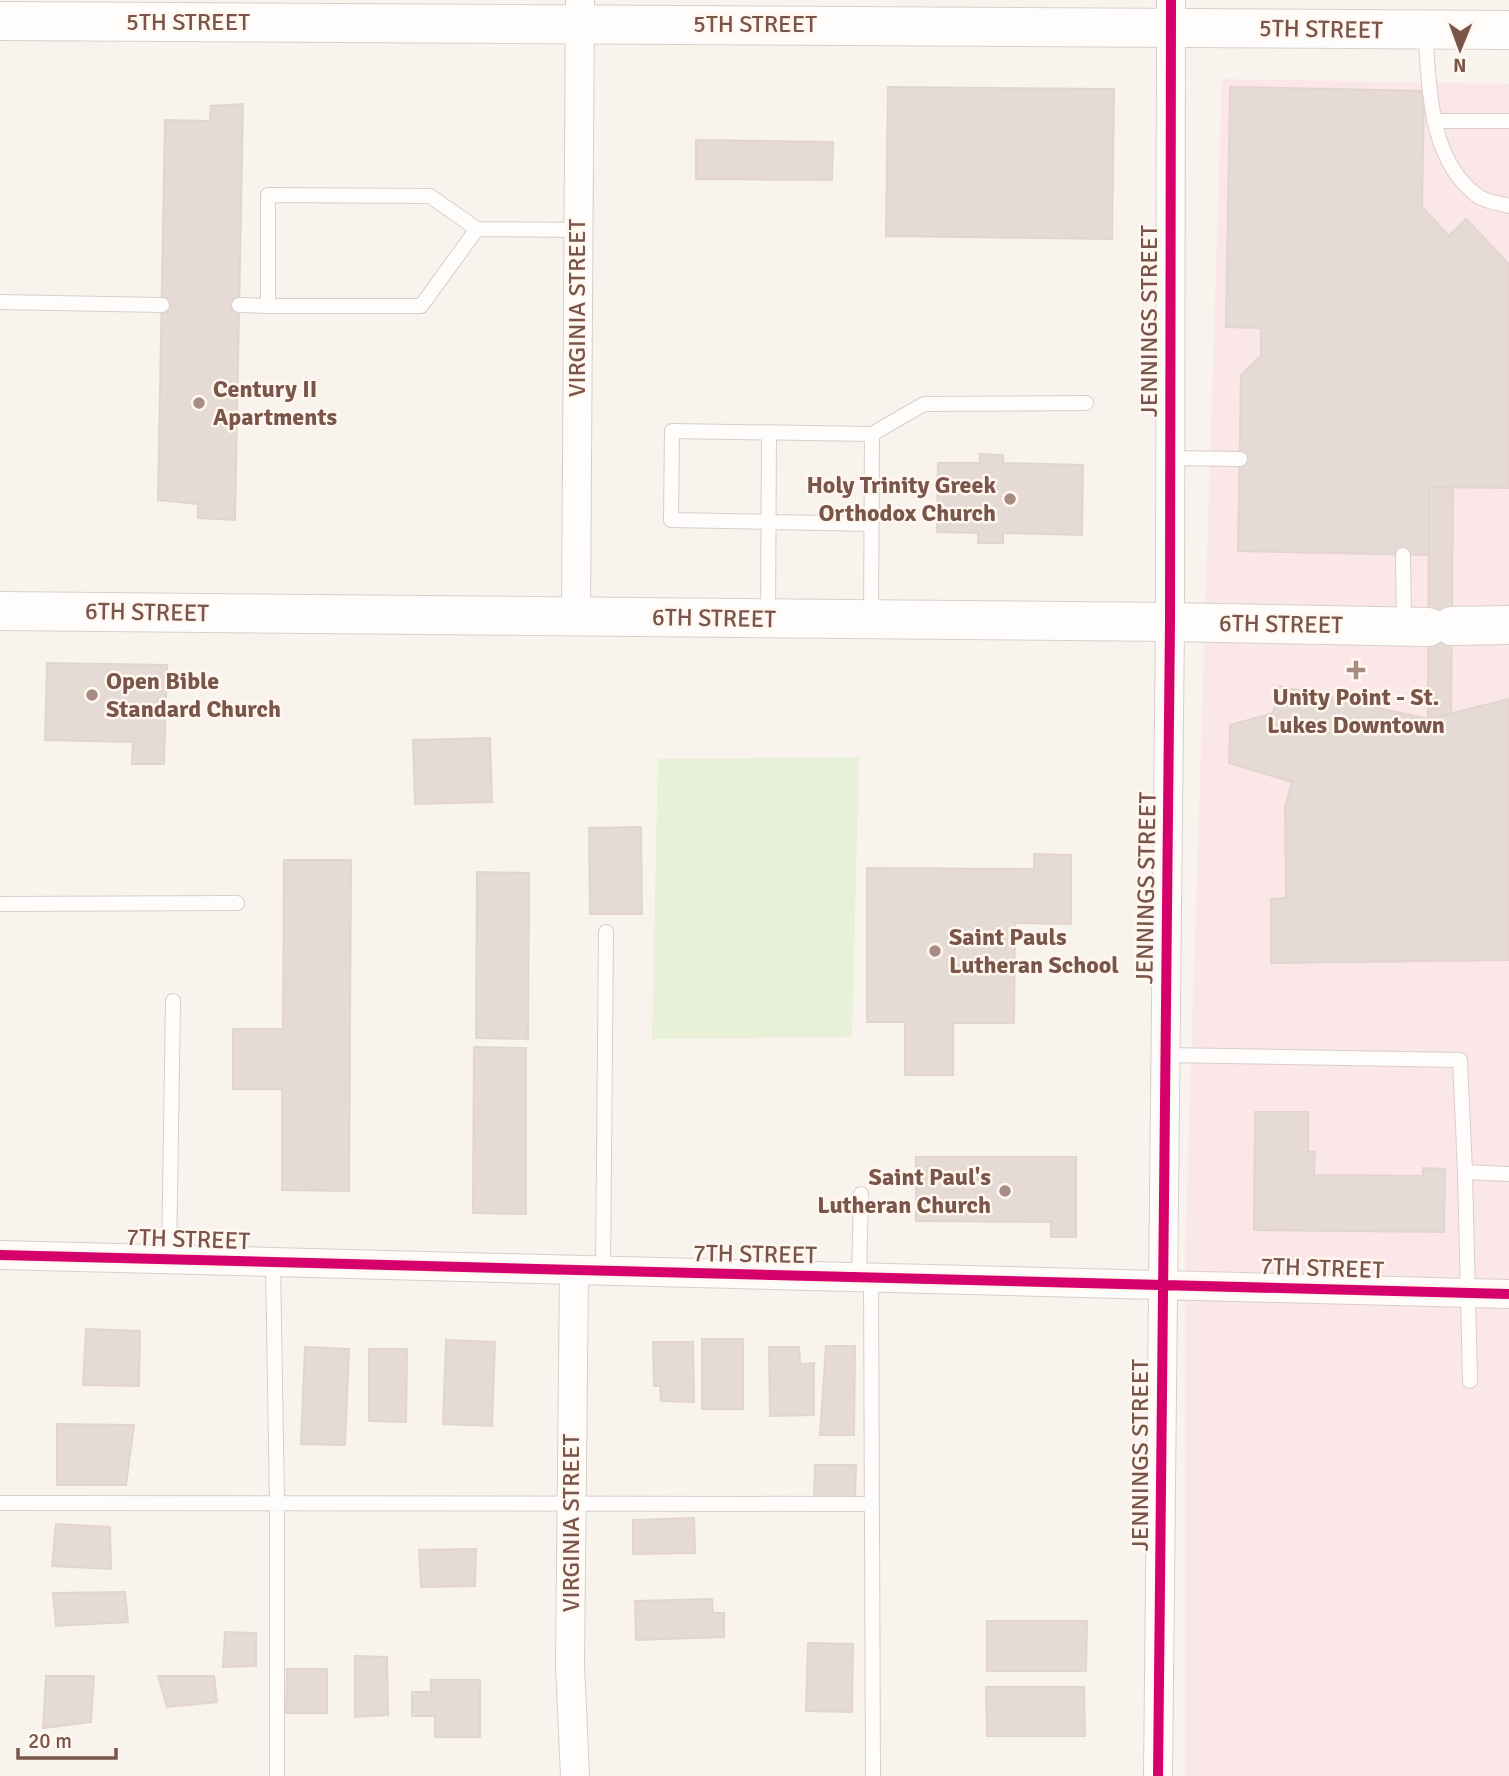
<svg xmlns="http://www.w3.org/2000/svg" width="1509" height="1776" font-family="Signika,sans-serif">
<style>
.medical{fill:#fbe6e8}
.green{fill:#e8f0d7}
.building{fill:#e6dad4;stroke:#e2d5cf;stroke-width:2}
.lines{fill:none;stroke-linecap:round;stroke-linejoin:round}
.service-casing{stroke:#d8ceca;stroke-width:16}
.minor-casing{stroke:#d8ceca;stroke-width:30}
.secondary-casing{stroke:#dad0cb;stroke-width:40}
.service{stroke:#fefdfc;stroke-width:14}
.minor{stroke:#fefdfc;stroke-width:28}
.secondary{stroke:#fefdfc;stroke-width:38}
.cycleway-casing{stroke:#fff7f0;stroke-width:15}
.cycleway{stroke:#d6006c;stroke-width:10}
.poi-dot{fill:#a68c83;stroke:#fff7f0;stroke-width:2.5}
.labels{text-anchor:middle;stroke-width:5;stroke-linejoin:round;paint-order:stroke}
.street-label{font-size:24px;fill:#7a554a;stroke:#fff7f0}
.poi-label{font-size:24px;font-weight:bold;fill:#7a554a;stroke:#fff7f0;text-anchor:start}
</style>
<rect width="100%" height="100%" fill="#f9f3ed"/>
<path class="medical" d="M1222,79L1509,84V1776H1185V1256Z"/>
<path class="green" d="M859,757L852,1037L652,1039L658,759Z"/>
<path class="building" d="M888,87L1114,89L1112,239L886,236Z
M1230,87L1424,91L1422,207L1449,236L1466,219L1509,264V488L1429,487V555L1238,551L1241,375L1261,356V328L1226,327Z
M243,104L235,520L198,518V504L158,500L165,120L210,121L211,106Z
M696,140L833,142L832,180L696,179Z
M980,454L1003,455V463L1083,465L1082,535L1003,533V543H978V533L937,532L938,463H980Z
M1429,487L1453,488L1451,714L1428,719Z
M47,663L167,665L164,764H132L133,742L45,740Z
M1280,686L1428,719L1509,699V960L1271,963V899L1286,898L1285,807L1292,782L1229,763L1230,725L1273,713Z
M490,738L492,802L415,804L413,740Z
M641,827L642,914H590L589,828Z
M1034,854L1071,855V924L1015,923L1014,1023H953V1075H905V1022H867V868L1034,869Z
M284,860H351L349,1191L282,1190V1089H233V1029H283Z
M477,872L529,873L528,1039L476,1038Z
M474,1047L526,1048V1214L473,1213Z
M1255,1112H1308V1152H1315L1314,1175L1423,1176V1168L1445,1169L1444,1232L1254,1230Z
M916,1157H1076V1237H1051V1222L916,1221Z
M86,1329L140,1331L139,1386L83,1385Z
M702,1339H743V1409H702Z
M446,1340L495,1342L492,1426L443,1424Z
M653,1342H693L694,1402L661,1401L660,1386H654Z
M826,1346H855L854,1435H820Z
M305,1347L349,1349L345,1445L301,1444Z
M769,1347H799L800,1364L814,1363V1415L770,1416Z
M369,1349H407L406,1422L369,1421Z
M57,1424L134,1425L126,1485H57Z
M815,1465H856L855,1496L814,1498Z
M694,1518L695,1553L633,1554V1520Z
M56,1524L110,1527L111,1569L52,1566Z
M476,1549L475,1586L421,1587L419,1550Z
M125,1592L128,1622L56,1626L53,1593Z
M712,1599L713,1613H724V1637L636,1640L635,1601Z
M987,1621H1087L1086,1671H987Z
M225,1632L256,1633V1666L223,1667Z
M808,1643L853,1644L852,1712L806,1711Z
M355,1656L387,1657L388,1715L355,1717Z
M287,1669H327V1713H286Z
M46,1676H94L91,1722L43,1728Z
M158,1676H214L217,1702L167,1707Z
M431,1680H480V1737H435V1716H412V1692H431Z
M986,1687H1084L1085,1736H987Z"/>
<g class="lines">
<g class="service-casing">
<path id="service" d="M1425,31C1430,87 1428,160 1478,196C1486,202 1499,203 1509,206
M1434,121H1509
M477,229L421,306H268V195L430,196L477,229L578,230
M0,302L162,305
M239,305L268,306
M1170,458L1240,459
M872,524L671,520L672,431L872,434L924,404L1086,403
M1403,555L1404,625
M768,617L769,433
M871,618L872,434
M0,904L237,903
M1165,1055L1460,1060L1465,1172L1509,1174
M1465,1172L1470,1381
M169,1260L173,1001
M273,1263L277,1503V1776
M603,1271L606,932
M859,1278L861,1194
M871,1278L873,1776
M0,1503L871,1504"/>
</g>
<g class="minor-casing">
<path id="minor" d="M576,616L580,0
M0,1255L1509,1294
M574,1270L570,1665L575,1776
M1158,1776L1170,622L1171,0"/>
</g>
<g class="secondary-casing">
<path id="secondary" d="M0,21L1509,30
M0,611L1170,622L1428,627
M1452,626L1509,625"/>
</g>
<use href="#service" class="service"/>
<use href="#minor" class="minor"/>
<use href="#secondary" class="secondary"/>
<g class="cycleway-casing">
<path id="cycleway" d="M0,1255L1509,1294
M1158,1776L1170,622L1171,0"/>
</g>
<use href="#cycleway" class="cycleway"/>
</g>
<g class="poi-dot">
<circle cx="199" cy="403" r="7"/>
<circle cx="1010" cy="499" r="7"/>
<path d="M1352.5 659.5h7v7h7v7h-7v7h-7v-7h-7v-7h7z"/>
<circle cx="92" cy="695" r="7"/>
<circle cx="935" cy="951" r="7"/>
<circle cx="1005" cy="1191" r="7"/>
</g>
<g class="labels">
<g class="street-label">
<text x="188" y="30">5TH STREET</text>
<text x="755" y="32">5TH STREET</text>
<text transform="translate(1321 29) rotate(1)" y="8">5TH STREET</text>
<text transform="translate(577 308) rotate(-90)" y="8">VIRGINIA STREET</text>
<text transform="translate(1149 321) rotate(-90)" y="8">JENNINGS STREET</text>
<text transform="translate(147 612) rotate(1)" y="8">6TH STREET</text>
<text transform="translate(714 618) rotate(1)" y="8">6TH STREET</text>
<text transform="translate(1281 624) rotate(1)" y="8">6TH STREET</text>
<text transform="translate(1146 888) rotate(-89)" y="8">JENNINGS STREET</text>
<text transform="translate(188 1239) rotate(2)" y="8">7TH STREET</text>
<text transform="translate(755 1254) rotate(1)" y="8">7TH STREET</text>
<text transform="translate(1322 1268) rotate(2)" y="8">7TH STREET</text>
<text transform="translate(1140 1455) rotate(-90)" y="8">JENNINGS STREET</text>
<text transform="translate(571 1523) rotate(-90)" y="8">VIRGINIA STREET</text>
</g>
<g class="poi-label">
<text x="213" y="397">Century II<tspan x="213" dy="28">Apartments</tspan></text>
<text x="996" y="493" text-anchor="end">Holy Trinity Greek<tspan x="996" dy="28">Orthodox Church</tspan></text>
<text x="106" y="689">Open Bible<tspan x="106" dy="28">Standard Church</tspan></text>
<text x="1356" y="705" text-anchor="middle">Unity Point - St.<tspan x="1356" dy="28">Lukes Downtown</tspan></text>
<text x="949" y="945">Saint Pauls<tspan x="949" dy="28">Lutheran School</tspan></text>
<text x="991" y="1185" text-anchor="end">Saint Paul's<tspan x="991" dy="28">Lutheran Church</tspan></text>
</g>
</g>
<g transform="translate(1460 49) rotate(181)" stroke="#fff7f0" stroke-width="5" paint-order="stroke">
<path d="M0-5L12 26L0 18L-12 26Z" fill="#7a554a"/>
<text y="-10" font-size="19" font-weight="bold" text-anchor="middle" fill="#7a554a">N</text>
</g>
<path d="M18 1748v10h98v-10" fill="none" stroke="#7a554a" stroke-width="3.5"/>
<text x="28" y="1748" font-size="21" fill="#7a554a" stroke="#fff7f0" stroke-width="5" paint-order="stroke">20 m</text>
</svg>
